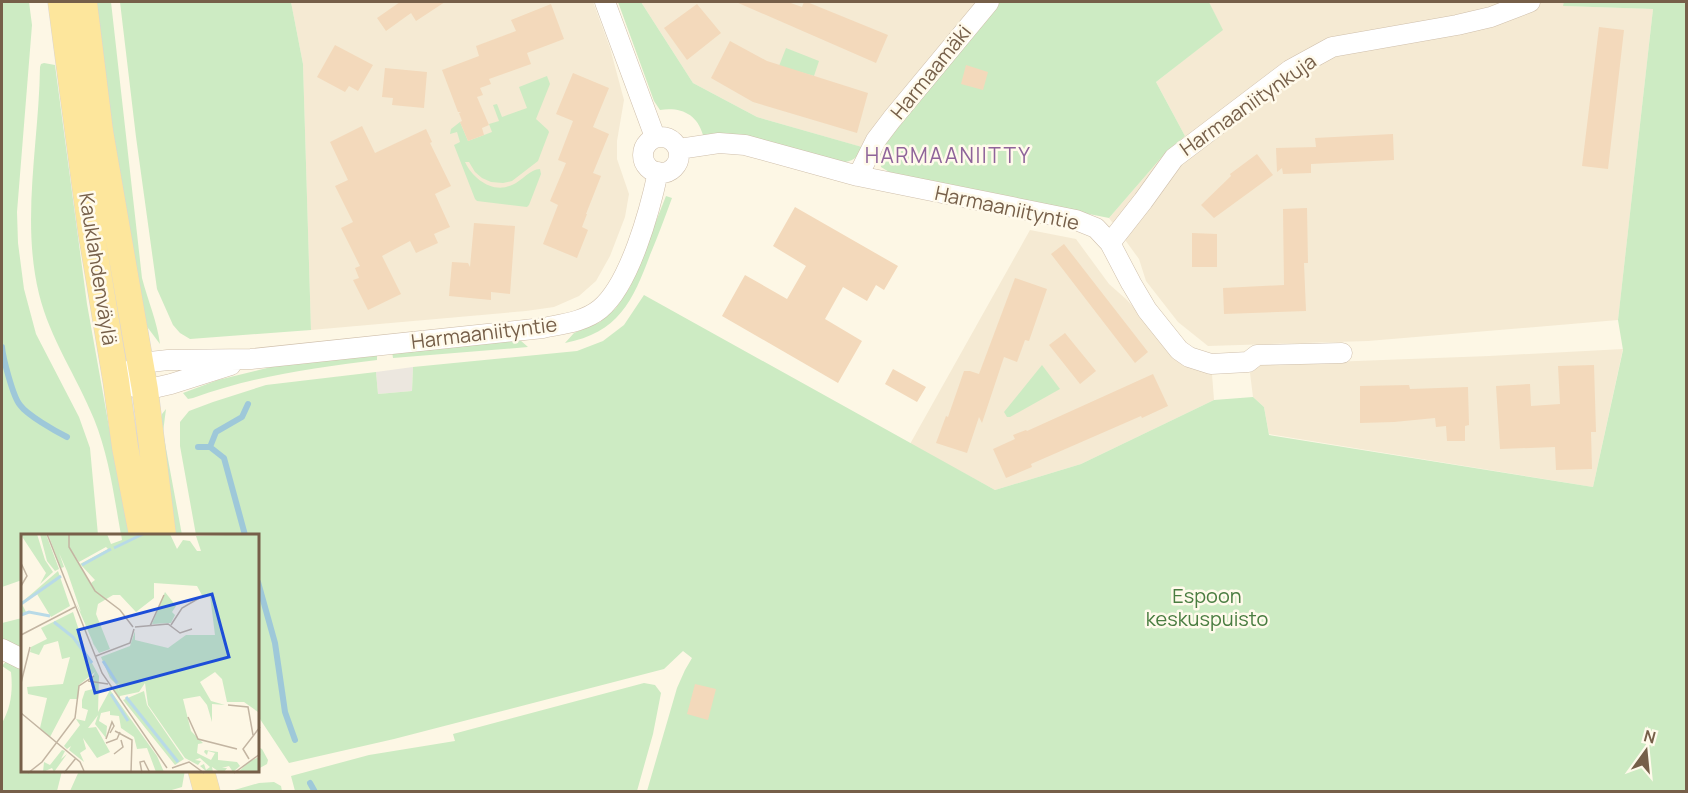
<svg xmlns="http://www.w3.org/2000/svg" width="1688" height="793" font-family="Manrope,sans-serif">
<style>
.residential{fill:#f5ead3}
.industrial{fill:#ece7df}
.green{fill:#cdebc3}
.lines{fill:none;stroke-linecap:round;stroke-linejoin:round}
.stream{stroke:#9ec8d9;stroke-width:6}
.building{fill:#f3d9bb}
.minor-casing{stroke:#cfbfab;stroke-width:21}
.major-casing{stroke:#dbd5d0;stroke-width:27}
.minor{stroke:#fff;stroke-width:20}
.major{stroke:#fde69c;stroke-width:26}
.labels{text-anchor:middle;stroke-width:5;stroke-linejoin:round;paint-order:stroke}
.street-label{font-size:20px;fill:#765f49;stroke:#fffaeb}
.park-label{font-size:20px;fill:#4a7d41;stroke:#fffaeb}
.neighbourhood-label{font-size:21px;letter-spacing:1.5px;fill:#8f649a;stroke:#fffaeb}
.inset-river{fill:none;stroke:#b8dae7;stroke-width:3}
.inset-road{fill:none;stroke:#c3b5a2;stroke-width:1.5}
.view{fill:#1d4ed8;fill-opacity:0.15;stroke:#1d4ed8;stroke-width:3}
.inset-edge{fill:none;stroke:#765f49;stroke-width:3}
</style>
<rect width="100%" height="100%" fill="#fdf7e5"/>
<path class="residential" d="M291,2H593L610,48L624,100L617,141V159L629,194L625,217L610,256L596,281L579,296L554,307L526,311L311,330L303,64Z
M641,2H999L882,142L879,152L757,117L693,83Z
M1209,2H1564V6L1653,9L1618,320L1368,341L1208,346L1178,322L1146,281L1139,259L1109,218L1167,151L1185,136L1156,82L1222,30Z
M1030,230L1076,239L1109,284L1127,300L1179,360L1194,369L1212,374L1214,400L1081,464L995,490L910,444Z
M1623,349L1593,487L1269,434L1264,407L1253,397L1249,365L1489,356Z"/>
<path class="industrial" d="M413,367L412,391L378,394L376,372Z"/>
<path class="green" d="M2,2H29L32,25L17,212L18,243L24,289L36,334L79,417L90,448L98,535H22V580L2,587Z
M96,2H111L142,278C148,301 157,321 160,344L145,324L134,292Z
M120,2H291L303,64L311,330L190,339L180,333L173,325L157,289L136,137Z
M618,2H641L693,83L757,117L862,147C858,159 852,161 841,163L736,135H703C697,114 681,107 660,110L654,101Z
M999,2H1209L1223,30L1156,82L1185,136L1167,151L1109,218L894,175L881,167L879,152L882,142Z
M1564,2H1686V791H647L677,688L685,670L692,658L683,651L664,669L394,739L289,763L258,716V535H196L180,446V422L189,411L213,402L266,385L376,372L378,394L412,391L413,367L577,351L603,341L624,325L644,295L995,490L1081,464L1214,400L1253,397L1264,407L1269,435L1593,487L1623,350L1618,320L1653,9L1563,6Z
M786,48L819,61L814,76L779,66Z
M44,63L55,65L87,304L121,494L130,535H121C114,496 109,456 94,419C77,377 50,339 39,294C21,220 39,142 40,67L41,64Z
M547,76L550,84L536,119L548,130L549,132L538,161L512,181L503,183L491,182L482,178L475,172L469,162H465C473,179 493,194 512,185C522,181 530,169 540,169L541,174L529,205L527,207L477,201L475,199L454,145L460,142L457,132L450,134L451,129L460,122L468,141L492,132L489,124L499,121L493,105L497,104L502,117L527,108L519,87Z
M666,196L672,198C665,217 658,236 650,255C633,301 618,333 565,343L574,333L600,322L616,308L630,287Z
M520,340L528,347L393,358L392,351Z
M377,352V360C313,368 254,376 193,398L188,399L183,393L218,380L279,365Z
M1042,365L1060,389L1010,417H1007L1004,412Z
M166,409L163,432L182,535H176L160,430L162,414Z
M22,618V656L2,643V623Z
M7,660L22,666V770L62,771L57,791H2V723C11,707 13,691 11,672L2,666Z
M644,683L655,685L661,693L653,734L637,791H295L291,776L369,755L455,741L453,734Z
M258,747L262,749L268,760L267,764L258,769Z
M79,771L185,770L182,787L165,792L70,791Z
M274,782L281,786L282,791H231L259,783Z"/>
<g class="lines">
<path class="stream" d="M2,347C3,358 13,397 20,405C27,415 55,431 67,437
M198,447H210L224,458L245,535
M210,447L216,432L242,417L248,404
M258,582L275,643L285,712L295,740
M310,783L315,792"/>
</g>
<path class="building" d="M400,2H445L416,21L411,13L386,31L377,18Z
M736,2H788L802,7L804,2H807L888,35L876,63Z
M551,4L564,39L527,53L531,64L489,79L491,84L480,88L483,95L477,97L489,125L482,128L484,135L468,141L460,122L462,121L459,113L461,112H458L442,70L479,56L476,46L516,31L511,20Z
M697,4L721,33L687,60L664,28Z
M1599,27L1624,30L1608,169L1582,166Z
M730,41L767,61L868,93L857,133L753,102L711,78Z
M335,45L373,65L358,91L349,86L345,92L317,77Z
M966,65L988,72L983,90L961,84Z
M385,68L427,72L424,108L392,105L393,98L382,97Z
M573,73L609,88L593,127L609,134L593,173L601,176L586,214H587L582,227L588,230L577,258L543,244L558,205L550,201L566,163L558,160L573,121L556,114Z
M362,126L375,153L426,129L432,142L430,143L451,186L435,194L450,227L434,234L438,243L416,253L410,241L382,256L401,294L368,310L353,280L359,278L355,268L360,266L341,228L353,222L335,186L348,180L330,142Z
M1393,134L1394,160L1311,164V173L1283,174L1282,168L1277,172L1276,148L1316,147L1315,138Z
M1257,154L1273,175L1214,218L1201,205L1231,176L1230,174Z
M795,207L898,266L884,290L876,285L867,301L843,287L825,319L862,341L838,383L722,316L745,275L787,299L806,266L773,246Z
M1307,208L1308,263H1304L1306,311L1224,314L1223,288L1284,285L1283,209Z
M474,223L515,226L510,294L491,292V300L449,296L452,262L468,263L470,267Z
M1192,233L1217,234V267H1192Z
M1064,244L1148,352L1135,363L1051,254Z
M1015,278L1047,289L1029,341L1025,340L1017,362L1004,357L982,423L979,417L967,453L936,443L946,416L948,417L964,371H970L979,374Z
M1065,333L1096,371L1080,384L1049,345Z
M1594,365L1596,432H1591L1592,469L1556,470L1555,447L1500,449L1496,386L1530,384L1531,406L1560,404L1558,366Z
M893,369L926,387L917,402L885,384Z
M1153,374L1168,406L1142,418L1141,416L1031,464L1032,467L1006,478L993,449L1015,439L1013,435L1026,430L1027,431Z
M1409,385L1410,389L1468,387L1469,425L1465,426V441H1447L1446,426L1436,427L1435,418L1394,422L1360,423V386Z
M695,684L716,689L708,720L687,714Z"/>
<g class="lines">
<g class="minor-casing">
<path id="minor" d="M605,2L655,137
M643 155a18 18 0 1 1 36 0a18 18 0 1 1-36 0Z
M679,149L719,143L745,145L858,176L1076,220L1096,228L1110,243L1131,283L1147,310L1179,350L1189,357L1211,364L1248,362L1257,355L1342,353
M858,176L876,140L892,119L989,2
M1110,243L1143,201L1174,158L1290,70L1332,47L1457,25L1491,17L1530,2
M116,381L141,363L168,360L251,359L543,328C562,324 584,322 600,309C630,284 650,210 658,172
M132,386L145,390L171,384L231,365
M2,649L22,659"/>
</g>
<g class="major-casing">
<path id="major" d="M61,2L91,231L116,381L125,447L142,535
M84,2L100,131L145,390L163,535
M201,770L207,792"/>
</g>
<use href="#minor" class="minor"/>
<use href="#major" class="major"/>
</g>
<g class="labels">
<g class="street-label">
<text transform="translate(931 72) rotate(-51)" y="7">Harmaamäki</text>
<text transform="translate(1248 105) rotate(-35)" y="7">Harmaaniitynkuja</text>
<text transform="translate(1007 208) rotate(12)" y="7">Harmaaniityntie</text>
<text transform="translate(98 269) rotate(81)" y="7">Kauklahdenväylä</text>
<text transform="translate(484 333) rotate(-7)" y="7">Harmaaniityntie</text>
</g>
<g class="park-label">
<text x="1207" y="603">Espoon<tspan x="1207" dy="23">keskuspuisto</tspan></text>
</g>
<g class="neighbourhood-label">
<text x="948" y="163">HARMAANIITTY</text>
</g>
</g>
<g transform="translate(21 534)">
<rect width="238" height="238" fill="#fdf7e5"/>
<path d="M16,0L24,26L32,38L19,50L25,39L0,1ZM19,0H25L38,35L34,37L26,27ZM27,0H86L90,10L101,6L100,0H149L156,15L162,6L169,7L176,17H180L175,2L238,0L237,178L223,168H206L201,145L194,138L179,148L190,167L204,171L191,170V188L186,171L179,162L162,165L170,197L182,209L177,210L176,219L190,226L194,219L187,217L186,221L183,218L184,216L197,218V226L216,228L219,232L212,238L208,232L201,234H206L203,238H194L197,237L191,233L192,238H186L179,232L183,230L185,236L189,233L179,224L174,226L180,227L177,231L164,224L127,171L124,149L118,158L99,162V165L92,154L96,153L99,159L96,152L100,149L96,151L89,144L80,123L109,112L114,97V106L147,114L165,101H194L189,61L182,63L176,52L133,49V64L115,78L99,61H92L77,70L75,80L89,115L78,119L71,107L77,120L55,69L60,78L46,37L38,19L43,33L40,34ZM85,13L87,15L59,30L74,46L70,49L73,56L50,16L58,28ZM37,37L49,72L30,83L16,60L1,70L5,78L0,80V69ZM144,58L155,72L151,78L154,81L150,89L131,90ZM52,78L65,118L78,142L77,178L89,156L136,222L143,238H135L126,214L116,215L113,203L100,194L98,182L89,181V177L80,179L78,187L86,192L85,204L74,190L77,181L67,194L75,193L89,218L76,224L62,204L65,215L59,219L63,228L48,216L50,212L46,215L43,212L59,191L55,185L64,187L67,176L61,174V166L64,157L72,155L70,146L74,138L58,151L57,165H49L29,203L19,194L26,164L7,160L6,153L42,150L49,123L41,125L37,107L23,111L18,121L9,118L10,113L26,105L20,94ZM123,157L126,171L163,225L154,231L102,166ZM41,216L44,217L40,225L46,220L33,238L31,234L22,238L23,228L29,231ZM238,223V238L216,239L229,227Z" fill="#cdebc3" fill-rule="evenodd"/>
<path class="inset-river" d="M93,14L122,0M61,31L90,15M0,70L40,42M0,81L8,78L29,82M33,88L52,103L71,129M82,127L96,149M90,160L107,187M105,163L157,228"/>
<path class="inset-road" d="M26,0L81,139L146,234M48,0V13L74,57L99,76L112,93M0,29L6,42L0,52M150,91L161,74L180,63M129,92L143,61M114,93L147,90L159,99L171,95M0,101L54,73M75,122L109,109L113,95M67,147L87,150M0,149L9,113M207,171L227,173L232,201M0,179L59,228L63,237M167,183L177,205L216,215M94,197L111,206L110,239M85,205L91,188L93,192L89,199M85,209L96,205L99,198M93,220L102,213L100,206M228,225L222,215L239,193M151,234L168,228L183,239M7,239L21,228L54,184L58,152L73,142M43,239L55,224M121,239L119,228L123,227L129,239M213,239L239,220"/>
<path class="view" d="M191,60L208,123L74,159L57,96Z"/>
<rect width="238" height="238" class="inset-edge"/>
</g>
<rect width="1688" height="793" fill="none" stroke="#765f49" stroke-width="6"/>
<g transform="translate(1646 751) rotate(15)" stroke="#fffaeb" stroke-width="4.5" paint-order="stroke">
<path d="M0-4.5L10 22L0 15L-10 22Z" fill="#765f49"/>
<text y="-9" font-size="16" font-weight="bold" text-anchor="middle" fill="#765f49">N</text>
</g>
</svg>
